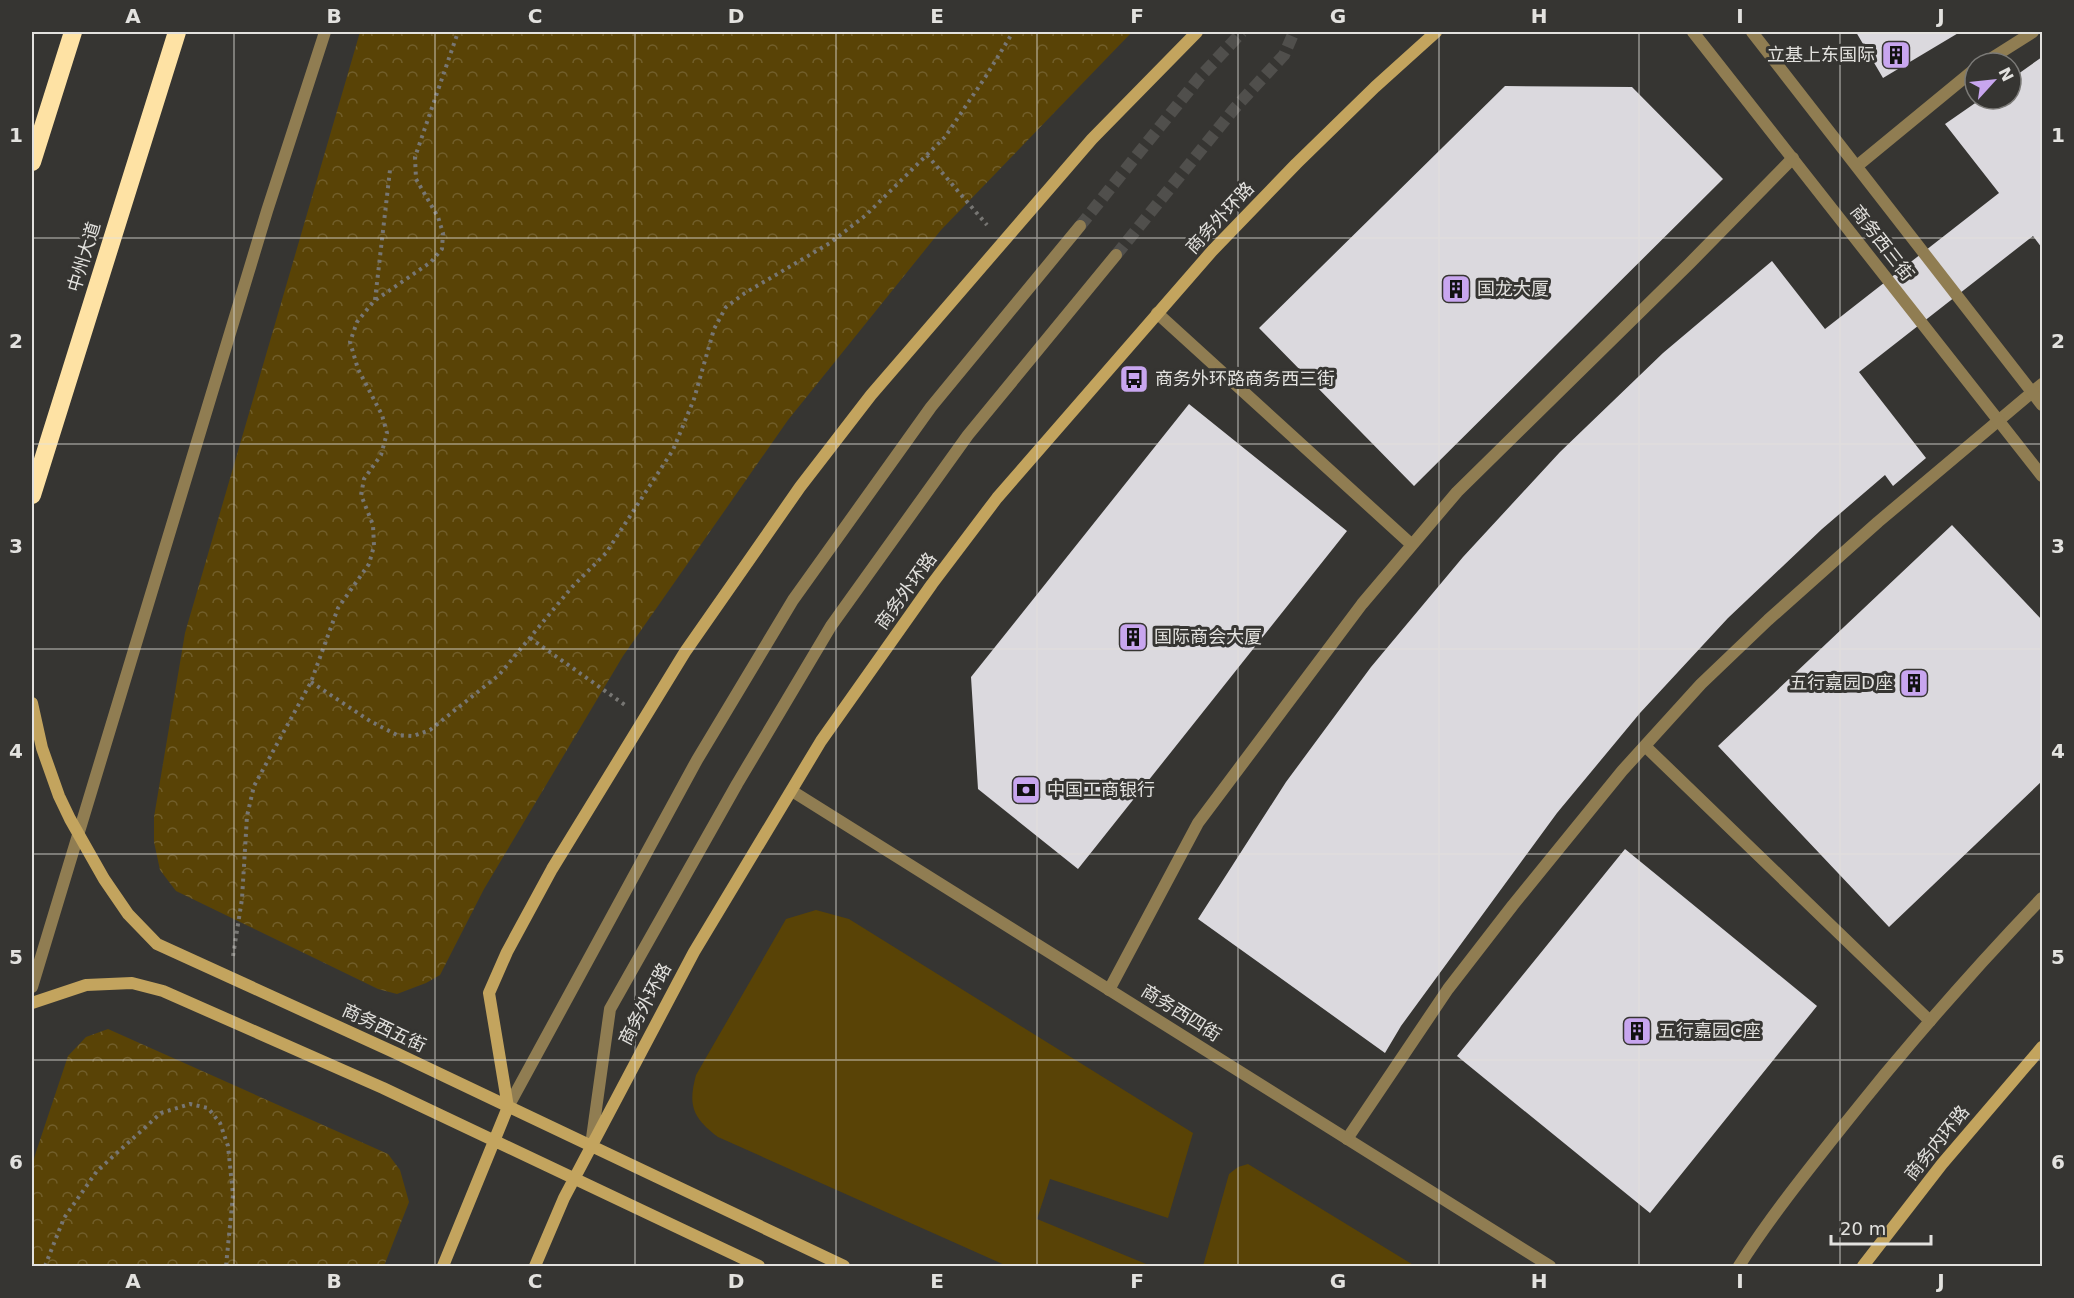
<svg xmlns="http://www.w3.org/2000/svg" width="2074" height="1298" font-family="'DejaVu Sans','Noto Sans SC',sans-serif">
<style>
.grass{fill:#594306}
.park{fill:url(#park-crowns)}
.building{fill:#dbd9de}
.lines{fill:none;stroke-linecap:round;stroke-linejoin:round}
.street-tunnel{stroke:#504f4c;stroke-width:12;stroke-dasharray:12 6;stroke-linecap:butt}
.path{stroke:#777673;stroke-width:4;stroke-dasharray:3 4.5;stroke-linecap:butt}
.lane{stroke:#907d52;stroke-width:12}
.street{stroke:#907d52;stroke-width:12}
.secondary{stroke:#c3a45e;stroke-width:12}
.highway{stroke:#fee2a4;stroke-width:18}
.grid{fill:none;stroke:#e3e2df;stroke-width:1.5;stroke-opacity:0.55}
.labels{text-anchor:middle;stroke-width:6;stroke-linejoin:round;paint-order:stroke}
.poi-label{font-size:18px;fill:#e3e2df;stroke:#363532;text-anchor:start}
.street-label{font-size:18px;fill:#e3e2df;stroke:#363532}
.neatline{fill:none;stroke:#e3e2df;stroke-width:2}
.grid-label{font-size:20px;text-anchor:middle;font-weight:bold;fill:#e3e2df}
</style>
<defs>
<pattern id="park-crowns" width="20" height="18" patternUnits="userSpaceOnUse" patternTransform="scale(1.5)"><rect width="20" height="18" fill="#594306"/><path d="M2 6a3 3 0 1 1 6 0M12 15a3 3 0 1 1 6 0" fill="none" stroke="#715e2a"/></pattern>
</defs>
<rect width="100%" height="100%" fill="#363532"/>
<path class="grass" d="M816,910L849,919L1193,1133L1168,1218L1050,1179L1037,1219L1151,1266H1007L718,1137C692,1117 688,1105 696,1075L786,919Z
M1248,1164L1415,1266H1203L1229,1174L1238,1167Z"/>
<path class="park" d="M360,32H1132L941,230L788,420L623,656L484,889L440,975L426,983L397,994L378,989L176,891L160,870L154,842V817L185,633Z
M108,1029L388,1154L400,1170L409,1202L384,1266H32V1166L36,1152L68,1056L86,1037Z"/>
<path class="building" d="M1856,32H1960L1883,78Z
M2042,57V248L2033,236L1859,372L1926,458L1893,486L1885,475L1822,529L1728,618L1640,713L1557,813L1401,1026L1385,1053L1198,919L1286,782L1371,667L1463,557L1560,452L1663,353L1772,261L1825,329L1999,193L1945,124L1981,99H2011V79Z
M1505,86L1632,87L1723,179L1414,486L1259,328Z
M1189,404L1347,531L1078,869L978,789L971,677Z
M1952,525L2042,620V781L1889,927L1718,746Z
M1625,849L1817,1006L1650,1213L1457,1056Z"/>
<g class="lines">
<path class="street-tunnel" d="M1080,226L1199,78L1242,32
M1116,255L1234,109L1284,55L1294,32"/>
<path class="path" d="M927,155L987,225
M375,300L390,170
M530,638L625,705
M311,682L370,721L397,735L413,736L430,730L499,675L572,587L606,553L673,450L694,399L714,329L726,307L745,293L830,243L866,215L945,137L986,76L1013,32
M233,956L242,899L247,816L254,786L311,682L338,608L369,564L374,546L373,525L361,495L364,479L381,455L387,433L382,415L358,369L350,342L357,322L374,301L431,262L442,249L443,233L438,217L416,179L415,157L458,32
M45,1266L64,1218L97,1171L161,1113L190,1104L208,1108L220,1123L228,1146L233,1195L226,1266"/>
<path class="lane" d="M1984,63L2033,32
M1857,166L1975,69
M1157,313L1412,545
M1645,746L1930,1021
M1109,990L1198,823L1362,604L1457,492L1690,263L1793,158
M1347,1139L1448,989L1513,905L1622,771L1701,684L1768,620L1878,522L2042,384"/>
<path class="street" d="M1693,32L2042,476
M1752,32L2042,405
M792,791L1550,1266
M32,987L267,211L325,32
M508,1107L697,760L793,600L931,407L1080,226
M591,1145L610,1009L737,784L831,626L968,435L1116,255
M1739,1266C1769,1219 1804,1175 1839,1131C1903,1050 1971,972 2042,898"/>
<path class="secondary" d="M32,703L42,748L59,796L70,819L104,879L128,914L157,944L398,1054L844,1266
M32,1003L86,985L132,983L163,991L383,1088L759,1266
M443,1266L508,1107L489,993L507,952L552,869L685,652L800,487L871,395L1092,139L1197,32
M535,1266L564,1198L694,952L821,741L932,584L997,498L1212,251L1296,164L1375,87L1436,32
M1863,1266L1942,1164L2042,1047"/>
<path class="highway" d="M32,162L73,32
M32,495L177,32"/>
</g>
<path class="grid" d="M234,32V1266M435,32V1266M635,32V1266M836,32V1266M1037,32V1266M1238,32V1266M1439,32V1266M1639,32V1266M1840,32V1266M32,238H2042M32,444H2042M32,649H2042M32,854H2042M32,1060H2042"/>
<defs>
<g id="building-square" transform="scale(1.5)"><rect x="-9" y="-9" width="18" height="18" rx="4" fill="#c8a6ef" stroke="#363532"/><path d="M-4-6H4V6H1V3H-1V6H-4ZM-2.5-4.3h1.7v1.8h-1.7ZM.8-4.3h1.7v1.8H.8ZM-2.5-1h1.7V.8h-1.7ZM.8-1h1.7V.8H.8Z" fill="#111"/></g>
<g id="bus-square" transform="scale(1.5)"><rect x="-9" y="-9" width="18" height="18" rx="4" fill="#c8a6ef" stroke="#363532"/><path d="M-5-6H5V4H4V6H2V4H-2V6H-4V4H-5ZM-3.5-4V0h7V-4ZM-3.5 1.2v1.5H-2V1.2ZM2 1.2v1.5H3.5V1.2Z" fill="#111"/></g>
<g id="bank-square" transform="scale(1.5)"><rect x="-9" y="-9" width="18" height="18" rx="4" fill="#c8a6ef" stroke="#363532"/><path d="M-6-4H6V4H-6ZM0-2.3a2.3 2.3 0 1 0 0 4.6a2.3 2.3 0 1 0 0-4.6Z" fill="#111"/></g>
</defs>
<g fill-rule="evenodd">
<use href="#building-square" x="1896" y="55"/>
<use href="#building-square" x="1456" y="289"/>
<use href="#bus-square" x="1134" y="379"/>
<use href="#building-square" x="1133" y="637"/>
<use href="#building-square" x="1914" y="683"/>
<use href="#bank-square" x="1026" y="790"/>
<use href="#building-square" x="1637" y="1031"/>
</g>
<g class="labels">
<g class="poi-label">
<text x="1875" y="61" text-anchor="end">立基上东国际</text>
<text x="1477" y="295">国龙大厦</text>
<text x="1155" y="385">商务外环路商务西三街</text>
<text x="1154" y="643">国际商会大厦</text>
<text x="1893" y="689" text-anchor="end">五行嘉园D座</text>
<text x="1047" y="796">中国工商银行</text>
<text x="1658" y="1037">五行嘉园C座</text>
</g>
<g class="street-label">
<text transform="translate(1220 218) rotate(-47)" y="6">商务外环路</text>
<text transform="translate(1882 243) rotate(52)" y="6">商务西三街</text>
<text transform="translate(84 257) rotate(-73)" y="6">中州大道</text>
<text transform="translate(906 591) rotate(-54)" y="6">商务外环路</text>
<text transform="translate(645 1004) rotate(-62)" y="6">商务外环路</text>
<text transform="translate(1181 1013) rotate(32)" y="6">商务西四街</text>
<text transform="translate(384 1028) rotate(25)" y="6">商务西五街</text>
<text transform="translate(1937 1143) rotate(-51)" y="6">商务内环路</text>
</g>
</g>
<rect width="2074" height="1298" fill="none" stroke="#363532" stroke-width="66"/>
<g transform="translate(1993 81) rotate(63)"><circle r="28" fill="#363532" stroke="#7b7a77" stroke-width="1.5"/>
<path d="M0-4.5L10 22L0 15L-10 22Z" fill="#c8a6ef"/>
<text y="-9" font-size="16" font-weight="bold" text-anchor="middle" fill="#e3e2df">N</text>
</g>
<path d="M1831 1235v9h100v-9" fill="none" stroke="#e3e2df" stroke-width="3"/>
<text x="1840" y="1235" font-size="18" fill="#e3e2df" stroke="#363532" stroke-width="4.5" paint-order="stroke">20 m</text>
<rect x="33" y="33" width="2008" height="1232" class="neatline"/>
<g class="grid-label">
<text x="133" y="23">A</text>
<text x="334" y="23">B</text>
<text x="535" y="23">C</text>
<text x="736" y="23">D</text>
<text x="937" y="23">E</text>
<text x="1137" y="23">F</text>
<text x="1338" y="23">G</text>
<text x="1539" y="23">H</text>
<text x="1740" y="23">I</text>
<text x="1941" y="23">J</text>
<text x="16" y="142">1</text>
<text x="2058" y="142">1</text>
<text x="16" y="348">2</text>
<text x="2058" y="348">2</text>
<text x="16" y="553">3</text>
<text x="2058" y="553">3</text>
<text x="16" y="758">4</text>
<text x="2058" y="758">4</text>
<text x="16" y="964">5</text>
<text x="2058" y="964">5</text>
<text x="16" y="1169">6</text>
<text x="2058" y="1169">6</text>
<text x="133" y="1288">A</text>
<text x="334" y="1288">B</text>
<text x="535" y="1288">C</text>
<text x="736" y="1288">D</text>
<text x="937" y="1288">E</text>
<text x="1137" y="1288">F</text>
<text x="1338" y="1288">G</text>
<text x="1539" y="1288">H</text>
<text x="1740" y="1288">I</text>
<text x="1941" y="1288">J</text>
</g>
</svg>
